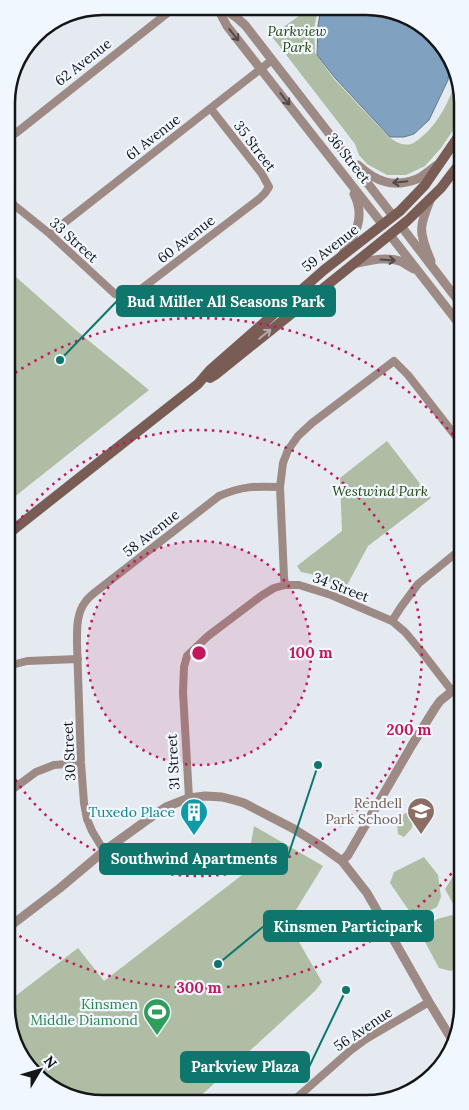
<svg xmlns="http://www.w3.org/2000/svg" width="469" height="1110" font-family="Lora,serif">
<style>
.green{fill:#aebda3}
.water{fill:#80a2c0;stroke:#5f788d}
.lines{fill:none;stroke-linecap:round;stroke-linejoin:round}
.minor{stroke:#9e8a84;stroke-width:8}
.tertiary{stroke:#9e8a84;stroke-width:9}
.secondary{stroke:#795d55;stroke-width:10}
.oneway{stroke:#524a48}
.oneway2{stroke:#b5aaaa}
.ring{fill:none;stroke:#c2185b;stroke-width:2.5;stroke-dasharray:2.5 5}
.labels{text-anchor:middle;stroke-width:4.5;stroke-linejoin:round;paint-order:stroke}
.park-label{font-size:14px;font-style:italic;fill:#27430a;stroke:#f1f7fe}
.street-label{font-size:14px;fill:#131517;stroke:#f1f7fe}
.education-label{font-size:14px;fill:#785e54;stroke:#f1f7fe;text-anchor:end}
.culture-label{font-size:14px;fill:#0d838f;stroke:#f1f7fe;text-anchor:end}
.leisure-label{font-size:14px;fill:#27864d;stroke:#f1f7fe;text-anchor:end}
.rim{fill:none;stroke:#131517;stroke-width:2.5}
.centre{fill:#c2185b;stroke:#f1f7fe;stroke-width:2.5}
.ring-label{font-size:15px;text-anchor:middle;font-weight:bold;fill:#c2185b;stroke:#f1f7fe;stroke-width:4.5;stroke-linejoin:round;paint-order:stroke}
.leader{fill:none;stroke:#0f766e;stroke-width:2}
.callout-dot{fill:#0f766e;stroke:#f1f7fe;stroke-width:2}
.callout{fill:#0f766e;stroke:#0f766e;stroke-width:2}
.callout-label{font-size:15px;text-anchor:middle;font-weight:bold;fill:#fff}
</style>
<rect width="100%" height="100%" fill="#e4eaf0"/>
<path class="green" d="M302,8H318L314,29L315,53L334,79L389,137C396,142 402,146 411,144C413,144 416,141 418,140C438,125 452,98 457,74L460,78V120L441,148L425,166L406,175H387L367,164L359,155L355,144L277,43L271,36L303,13Z
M7,269L77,331L149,390L8,502Z
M387,441L431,498L368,546L345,589L311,574L301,572L297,566L342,531L340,478Z
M409,811L413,817L412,828L404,837L398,834L397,822L401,816Z
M254,826L323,866L288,923L322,982L315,991L195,1101L84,1102L35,1076L9,1032V1001L78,948L104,981L246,872Z
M424,857L438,875L441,897L437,907L414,918L390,883L394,872Z
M459,867H462V913L456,909L445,889Z
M452,915L462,920V966L451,971L439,968L419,931L437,919Z"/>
<path class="water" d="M321,8H385L434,34L450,62L448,80L429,120L414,134L404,137H390L335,78L317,55L318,26Z"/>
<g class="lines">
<path class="minor" d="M7,138L16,133L175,7
M7,196L14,205L50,234L115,294L128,299L259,199L265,193L269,187L262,174L211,109
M50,234L272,60
M285,585L284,577L280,487L283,463L288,450L298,436L312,423L394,361L408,375L461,443
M392,621L401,607L418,584L461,549
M8,666L27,661L78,659
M9,792L36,772L54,765L81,763
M189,798L183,692L184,667L187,656L208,636L261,596L274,588L285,585H299L331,595L392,621L405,632L421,651L452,691
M104,851L92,831L87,819L84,803L81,763L77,644C77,630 76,613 86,601C89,597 94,593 98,590L219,496C243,486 254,486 280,487
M293,1101L351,1050L366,1039L429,1002"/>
<path class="tertiary" d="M217,7L227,26L383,225
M222,7L237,18L245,25L393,216
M358,165C376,182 393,188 417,179C424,176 431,169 437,165
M401,226L460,303
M390,235L460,325
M342,255C355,235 366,218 354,194
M431,261C418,231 419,227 431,198
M353,264C368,261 385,256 400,261C405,263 409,267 414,269
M342,861L348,855L412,745L435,708L440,701L461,684
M9,927L60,888L104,851L147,820L166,807L189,798L205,796L222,797L234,800L244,803L294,829L321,846L342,861L367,893L429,1002L452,1040"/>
<path class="secondary" d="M210,378L215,375L407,221L441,188L460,163
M8,534L165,410L198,384L210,370L324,270L400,211L425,185L460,134"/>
</g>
<defs><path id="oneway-shaft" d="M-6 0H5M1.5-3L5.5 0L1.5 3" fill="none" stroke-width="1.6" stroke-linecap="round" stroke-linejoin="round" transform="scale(1.25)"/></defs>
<g class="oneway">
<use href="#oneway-shaft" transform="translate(234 35) rotate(51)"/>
<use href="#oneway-shaft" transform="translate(285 99) rotate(52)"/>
<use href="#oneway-shaft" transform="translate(400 182) rotate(174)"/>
<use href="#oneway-shaft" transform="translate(388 260) rotate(4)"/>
</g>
<use class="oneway2" href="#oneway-shaft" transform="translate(265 334) rotate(-39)"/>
<circle cx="199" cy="653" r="112" fill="#c2185b" fill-opacity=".12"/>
<g class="ring">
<circle cx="199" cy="653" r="112"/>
<path d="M9 536A223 223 0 1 1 9 770"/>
<path d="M461 862A335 335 0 0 1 9 929M9 377A335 335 0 0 1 459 442"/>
</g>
<defs>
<g id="school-pin" transform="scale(1.4375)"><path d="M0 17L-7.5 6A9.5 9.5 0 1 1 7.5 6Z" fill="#8d6e63" stroke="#f1f7fe"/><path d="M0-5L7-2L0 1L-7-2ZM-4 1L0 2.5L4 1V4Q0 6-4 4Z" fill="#fff"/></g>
<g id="building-pin" transform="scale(1.4375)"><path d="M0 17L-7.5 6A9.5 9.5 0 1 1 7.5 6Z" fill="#0f9aa8" stroke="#f1f7fe"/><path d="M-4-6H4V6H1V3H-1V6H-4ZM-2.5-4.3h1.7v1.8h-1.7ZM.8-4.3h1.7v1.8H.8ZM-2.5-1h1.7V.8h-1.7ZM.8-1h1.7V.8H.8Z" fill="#fff"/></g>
<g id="stadium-pin" transform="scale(1.4375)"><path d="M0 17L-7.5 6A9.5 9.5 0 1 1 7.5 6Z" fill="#2e9e5b" stroke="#f1f7fe"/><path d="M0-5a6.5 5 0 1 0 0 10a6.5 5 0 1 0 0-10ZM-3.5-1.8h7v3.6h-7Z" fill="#fff"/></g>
</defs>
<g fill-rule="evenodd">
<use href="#school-pin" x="421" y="811"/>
<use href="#building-pin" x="194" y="812"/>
<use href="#stadium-pin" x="157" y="1012"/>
</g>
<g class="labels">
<g class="park-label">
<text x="297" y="36">Parkview<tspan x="297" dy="16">Park</tspan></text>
<text x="380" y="496">Westwind Park</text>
</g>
<g class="street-label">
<text transform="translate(83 62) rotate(-38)" y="5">62 Avenue</text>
<text transform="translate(153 137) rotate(-38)" y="5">61 Avenue</text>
<text transform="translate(255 146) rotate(53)" y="5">35 Street</text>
<text transform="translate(349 158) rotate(52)" y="5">36 Street</text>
<text transform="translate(186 239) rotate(-38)" y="5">60 Avenue</text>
<text transform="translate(74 240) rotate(42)" y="5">33 Street</text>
<text transform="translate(330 248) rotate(-38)" y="5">59 Avenue</text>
<text transform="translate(151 533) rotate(-38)" y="5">58 Avenue</text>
<text transform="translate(341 587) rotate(21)" y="5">34 Street</text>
<text transform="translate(69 751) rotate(-93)" y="5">30 Street</text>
<text transform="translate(173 762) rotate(-93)" y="5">31 Street</text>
<text transform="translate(363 1029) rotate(-34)" y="5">56 Avenue</text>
</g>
<g class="education-label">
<text x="402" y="808">Rendell<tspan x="402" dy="16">Park School</tspan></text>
</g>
<g class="culture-label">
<text x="175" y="817">Tuxedo Place</text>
</g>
<g class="leisure-label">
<text x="138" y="1009">Kinsmen<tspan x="138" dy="16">Middle Diamond</tspan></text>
</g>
</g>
<path d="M0 0H469V1110H0ZM103 15H366A88 88 0 0 1 454 103V1007A88 88 0 0 1 366 1095H103A88 88 0 0 1 15 1007V103A88 88 0 0 1 103 15Z" fill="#f1f7fe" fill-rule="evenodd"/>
<path class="rim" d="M103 15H366A88 88 0 0 1 454 103V1007A88 88 0 0 1 366 1095H103A88 88 0 0 1 15 1007V103A88 88 0 0 1 103 15Z"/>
<circle cx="199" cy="653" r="8" class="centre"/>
<g class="ring-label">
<text x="311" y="658">100 m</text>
<text x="409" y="735">200 m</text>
<text x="199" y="993">300 m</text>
</g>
<path class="leader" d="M60 360L117 301M318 765L287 859M218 964L264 926M346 990L309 1067"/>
<g class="callout-dot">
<circle cx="60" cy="360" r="5"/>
<circle cx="318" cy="765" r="5"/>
<circle cx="218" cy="964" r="5"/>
<circle cx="346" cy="990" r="5"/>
</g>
<g class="callout">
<rect x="117" y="286" width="218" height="30" rx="5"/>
<rect x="100" y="844" width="187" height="30" rx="5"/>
<rect x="264" y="911" width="169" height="30" rx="5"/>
<rect x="181" y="1052" width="128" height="30" rx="5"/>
</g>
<g class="callout-label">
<text x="226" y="307">Bud Miller All Seasons Park</text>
<text x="194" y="864">Southwind Apartments</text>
<text x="348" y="932">Kinsmen Participark</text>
<text x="245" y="1072">Parkview Plaza</text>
</g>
<g transform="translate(40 1070) rotate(52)" stroke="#f1f7fe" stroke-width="4" paint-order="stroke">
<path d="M0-4L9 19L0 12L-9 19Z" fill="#131517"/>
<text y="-8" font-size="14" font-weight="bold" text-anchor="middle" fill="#131517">N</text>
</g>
</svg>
